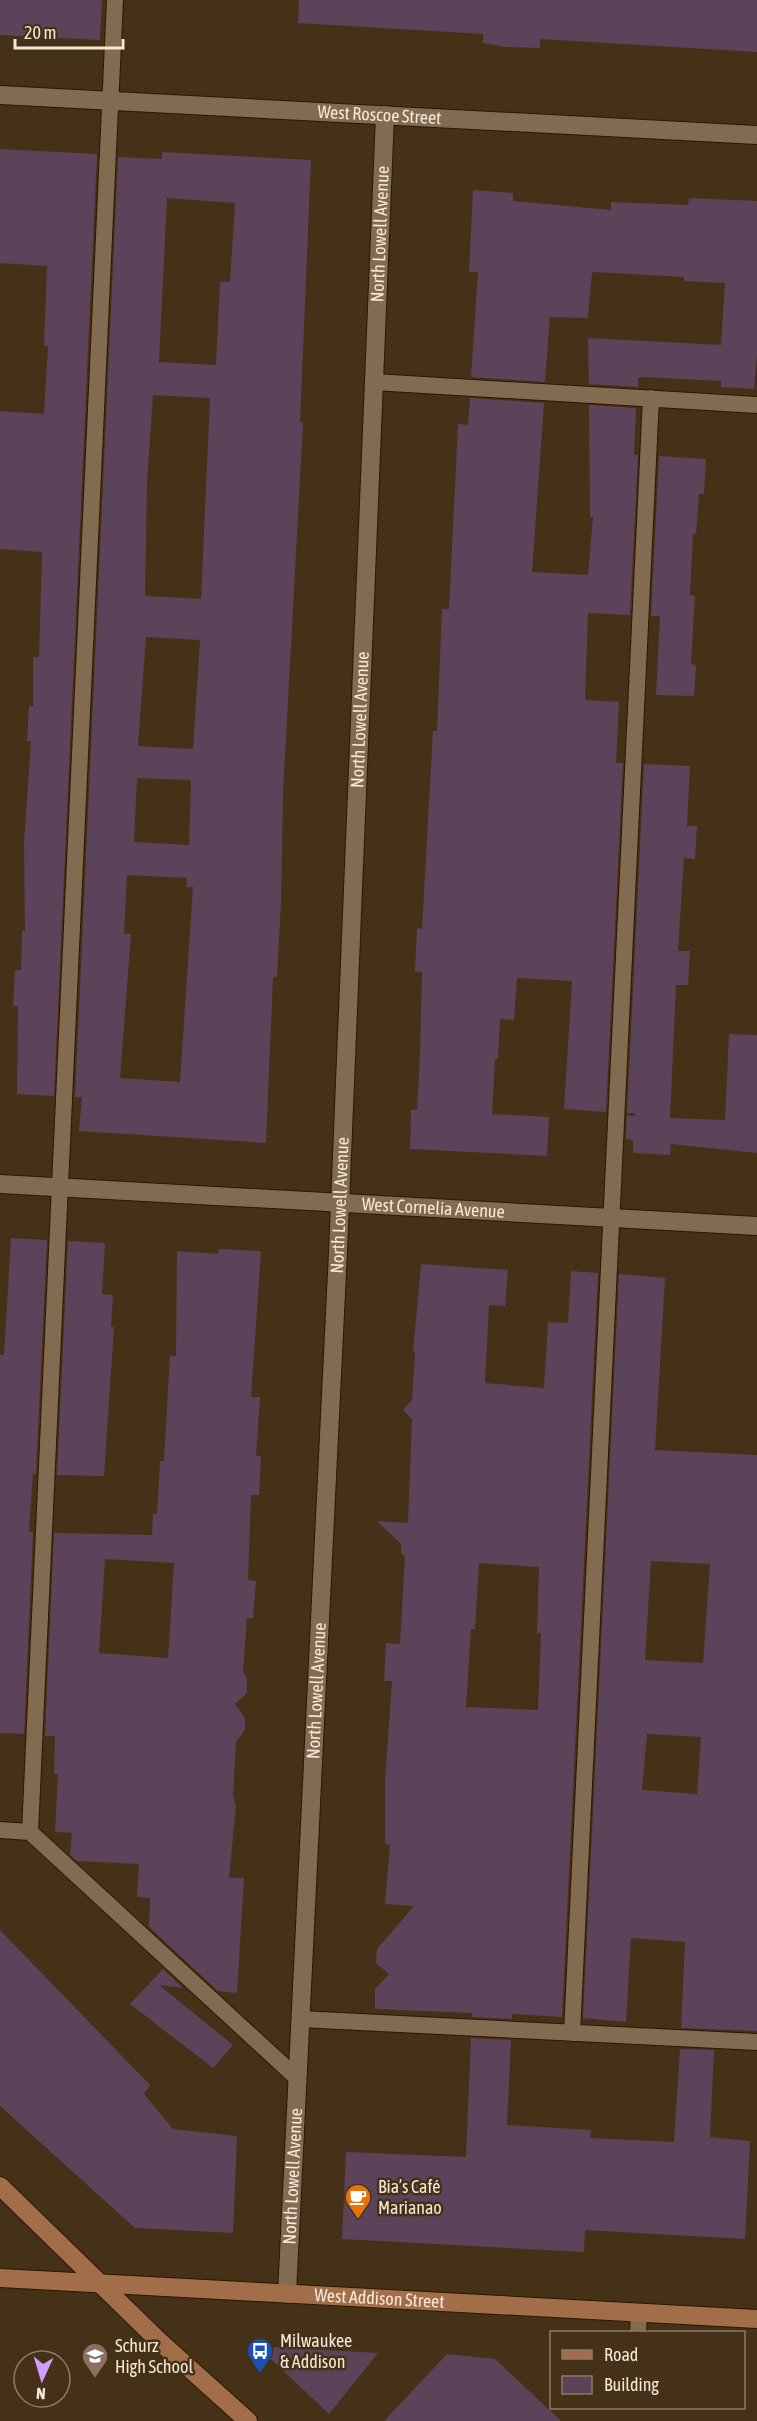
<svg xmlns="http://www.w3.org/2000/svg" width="757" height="2421" font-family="'Asap Condensed',sans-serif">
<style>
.building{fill:#5c4359;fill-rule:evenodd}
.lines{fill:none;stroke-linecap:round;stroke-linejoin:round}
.lane-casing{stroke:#2b1800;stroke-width:18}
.street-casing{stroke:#2b1800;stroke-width:20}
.secondary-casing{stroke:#2b1800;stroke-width:20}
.lane{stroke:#826b51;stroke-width:16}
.street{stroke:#826b51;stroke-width:18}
.secondary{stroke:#a26e49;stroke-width:18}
.labels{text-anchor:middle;stroke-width:5;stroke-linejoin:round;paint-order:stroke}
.street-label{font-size:18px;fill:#f5e8d9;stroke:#453117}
.poi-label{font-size:18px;fill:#f5e8d9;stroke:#453117;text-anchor:start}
</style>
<rect width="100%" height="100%" fill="#453117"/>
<path class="building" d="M0,0H102L100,40L0,35Z
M299,0H757V52L540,39V48L506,47L483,43V34L298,23Z
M0,149L97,154L54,1096L17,1094L18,1006H13L15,970H21L22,931H25L24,843L31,741H27L29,706H33V657H39L42,552L0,549V411L44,414L48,346H44L47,266L0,263Z
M162,152L311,160L300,422L303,423L283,793L281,902L277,977H273L266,1143L79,1131L82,1097H75L118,157L162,159ZM167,198L235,203L230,282H220L216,365L159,362ZM153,395L210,398L201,599L145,596L147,482ZM146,637L200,640L193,749L138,746ZM137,778L191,780L189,845L134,842ZM127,875L187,878L186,887H193L180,1082L120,1078L131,934H124Z
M473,190L513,193V201L611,210V202L688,205L689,198L757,201V354L754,389L721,387V381L643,377L638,378V387L589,384L588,338L721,345L725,283L684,281V277L592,272L588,318L550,317L545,382L471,377L478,272H469Z
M470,398L544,403L532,572L588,575L593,517H590L589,405L636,408L634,455H638L630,615L588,613L585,700L619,702L616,763H623L606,1112L564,1109L572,981L517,978L514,1020L500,1019L498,1059H495L492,1114L549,1117L547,1156L410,1149L411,1110H417L420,1055L422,972H415L417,928L422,929L433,731H437L442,609H449L458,424L468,425Z
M659,456L706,459L704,494H699L696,534H693L690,595L695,596L691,664L696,665L694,696L656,695L660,616H651Z
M644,764L690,766L687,826H697L695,859L684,858L678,951H690L688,985H676L670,1118L725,1120L729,1034L757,1035V1153L671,1144L670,1155L633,1153V1140L626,1139L627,1115L635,1116V1113H627Z
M11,1238L47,1240L36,1474H33L29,1532H33L24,1734L0,1733V1355H4Z
M68,1241L105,1243L102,1294L113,1295L111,1327H114L104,1476L57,1475Z
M219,1249L261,1251L251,1397H260L256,1456H261L259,1495H251L248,1580L256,1581L253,1618H247L243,1671L247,1678V1693L235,1704L245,1718V1730L236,1742L233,1796L236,1805L229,1878H244L237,1993L218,1991L149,1927L150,1898L137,1897L139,1864L77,1861L70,1855L72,1833L55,1832L58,1774H54L55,1736H45L54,1533L152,1535L153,1514H157L160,1461H164L170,1356H176L177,1251L218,1254ZM105,1559L174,1563L168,1658L99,1653Z
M421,1264L508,1270L505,1306L489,1305L485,1383L544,1388L548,1322L568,1323L571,1271L598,1273L562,2017L512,2014V2019L472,2017V2013L375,2009V1989L389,1974L376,1963L377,1949L414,1906L385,1904L390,1845L385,1844V1782L392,1681H384L386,1643L400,1644L405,1557L401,1553V1544L377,1521L408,1523L412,1419L403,1410L412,1400L415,1352H413ZM479,1563L539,1567L537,1633H541L538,1710L466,1707L471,1629H475Z
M619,1274L665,1278L655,1450L757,1455V2031L681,2028L685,1942L631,1938L626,2022L583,2018ZM651,1561L710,1564L703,1663L645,1660ZM647,1734L701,1737L697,1794L642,1790Z
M0,1930L150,2085L144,2094L173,2129L237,2136L233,2233L135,2228L0,2106Z
M163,1969L183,1988L159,1985L233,2045L213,2068L130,2004Z
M471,2038L511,2040L507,2125L591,2130L590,2138L674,2142L680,2049L714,2050L710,2137L750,2141L745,2239L585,2230L584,2252L342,2239L346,2152L466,2157Z
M257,2346L378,2353L329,2414Z
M447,2354L495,2359L561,2421H384Z"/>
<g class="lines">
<g class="lane-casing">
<path id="lane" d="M374,382L757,405
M0,1830L30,1832L298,2079
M30,1832L115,0
M300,2019L757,2042
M572,2033L651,398
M638,2332L639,2313"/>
</g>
<g class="street-casing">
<g id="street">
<path id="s1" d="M0,95L757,135"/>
<path id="s2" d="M0,1184L757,1226"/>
<path id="s3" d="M287,2294L338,1252L385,115"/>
</g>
</g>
<g class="secondary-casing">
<g id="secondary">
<path d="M0,2186L159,2341L248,2421"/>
<path id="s4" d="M0,2278L757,2319"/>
</g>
</g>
<use href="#lane" class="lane"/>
<use href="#street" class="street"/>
<use href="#secondary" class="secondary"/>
</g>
<defs>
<g id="cafe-pin" transform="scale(1.35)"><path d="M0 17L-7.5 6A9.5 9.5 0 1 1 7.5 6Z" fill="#e8710a" stroke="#453117"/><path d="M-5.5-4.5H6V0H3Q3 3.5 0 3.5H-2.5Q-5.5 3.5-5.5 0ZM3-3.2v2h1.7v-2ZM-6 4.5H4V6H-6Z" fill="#fff"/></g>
<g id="bus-pin" transform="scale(1.35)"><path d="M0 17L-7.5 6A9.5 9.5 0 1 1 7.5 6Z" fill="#1a4fb4" stroke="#453117"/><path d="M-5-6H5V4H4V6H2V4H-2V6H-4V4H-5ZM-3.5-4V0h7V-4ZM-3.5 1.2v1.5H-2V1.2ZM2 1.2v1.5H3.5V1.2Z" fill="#fff"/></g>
<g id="school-pin" transform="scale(1.35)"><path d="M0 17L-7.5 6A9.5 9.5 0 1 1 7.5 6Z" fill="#8d6e63" stroke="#453117"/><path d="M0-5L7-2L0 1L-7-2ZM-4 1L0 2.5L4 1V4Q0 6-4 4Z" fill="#fff"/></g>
</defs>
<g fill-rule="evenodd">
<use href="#cafe-pin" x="358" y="2197"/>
<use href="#bus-pin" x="260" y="2351"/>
<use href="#school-pin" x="95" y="2356"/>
</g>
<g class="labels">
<g class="street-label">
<text dy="6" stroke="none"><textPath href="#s1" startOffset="380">West Roscoe Street</textPath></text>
<text dy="6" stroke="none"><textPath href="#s3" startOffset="2062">North Lowell Avenue</textPath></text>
<text dy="6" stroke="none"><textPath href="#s3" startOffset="1576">North Lowell Avenue</textPath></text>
<text dy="6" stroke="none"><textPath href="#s3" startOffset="1090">North Lowell Avenue</textPath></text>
<text dy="6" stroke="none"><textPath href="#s2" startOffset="434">West Cornelia Avenue</textPath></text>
<text dy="6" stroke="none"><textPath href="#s3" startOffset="604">North Lowell Avenue</textPath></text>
<text dy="6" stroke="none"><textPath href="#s3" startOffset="118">North Lowell Avenue</textPath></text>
<text dy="6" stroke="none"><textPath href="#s4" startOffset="380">West Addison Street</textPath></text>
</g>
<g class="poi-label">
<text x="378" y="2193">Bia’s Café<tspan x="378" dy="21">Marianao</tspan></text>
<text x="280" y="2347">Milwaukee<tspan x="280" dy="21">&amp; Addison</tspan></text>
<text x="115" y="2352">Schurz<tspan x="115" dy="21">High School</tspan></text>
</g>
</g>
<rect x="550" y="2331" width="195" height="78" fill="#453117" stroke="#8b7a65" stroke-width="1.5"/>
<rect x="562" y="2350" width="30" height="9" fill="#a26e49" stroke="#8b7a65" stroke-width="1.5"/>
<text x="604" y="2361" font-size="18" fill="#f5e8d9">Road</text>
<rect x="562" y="2376" width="30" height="18" fill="#5c4359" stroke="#8b7a65" stroke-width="1.5"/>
<text x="604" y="2391" font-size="18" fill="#f5e8d9">Building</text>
<g transform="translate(42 2379) rotate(184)"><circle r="28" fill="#453117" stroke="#8b7a65" stroke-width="1.5"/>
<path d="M0-4.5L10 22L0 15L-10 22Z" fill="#d19dfe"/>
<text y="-9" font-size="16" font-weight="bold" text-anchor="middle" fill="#f5e8d9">N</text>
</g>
<path d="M15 39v9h108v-9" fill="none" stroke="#f5e8d9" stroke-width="3"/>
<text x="24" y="39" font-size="18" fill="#f5e8d9" stroke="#453117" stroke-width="4.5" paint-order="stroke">20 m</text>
</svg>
